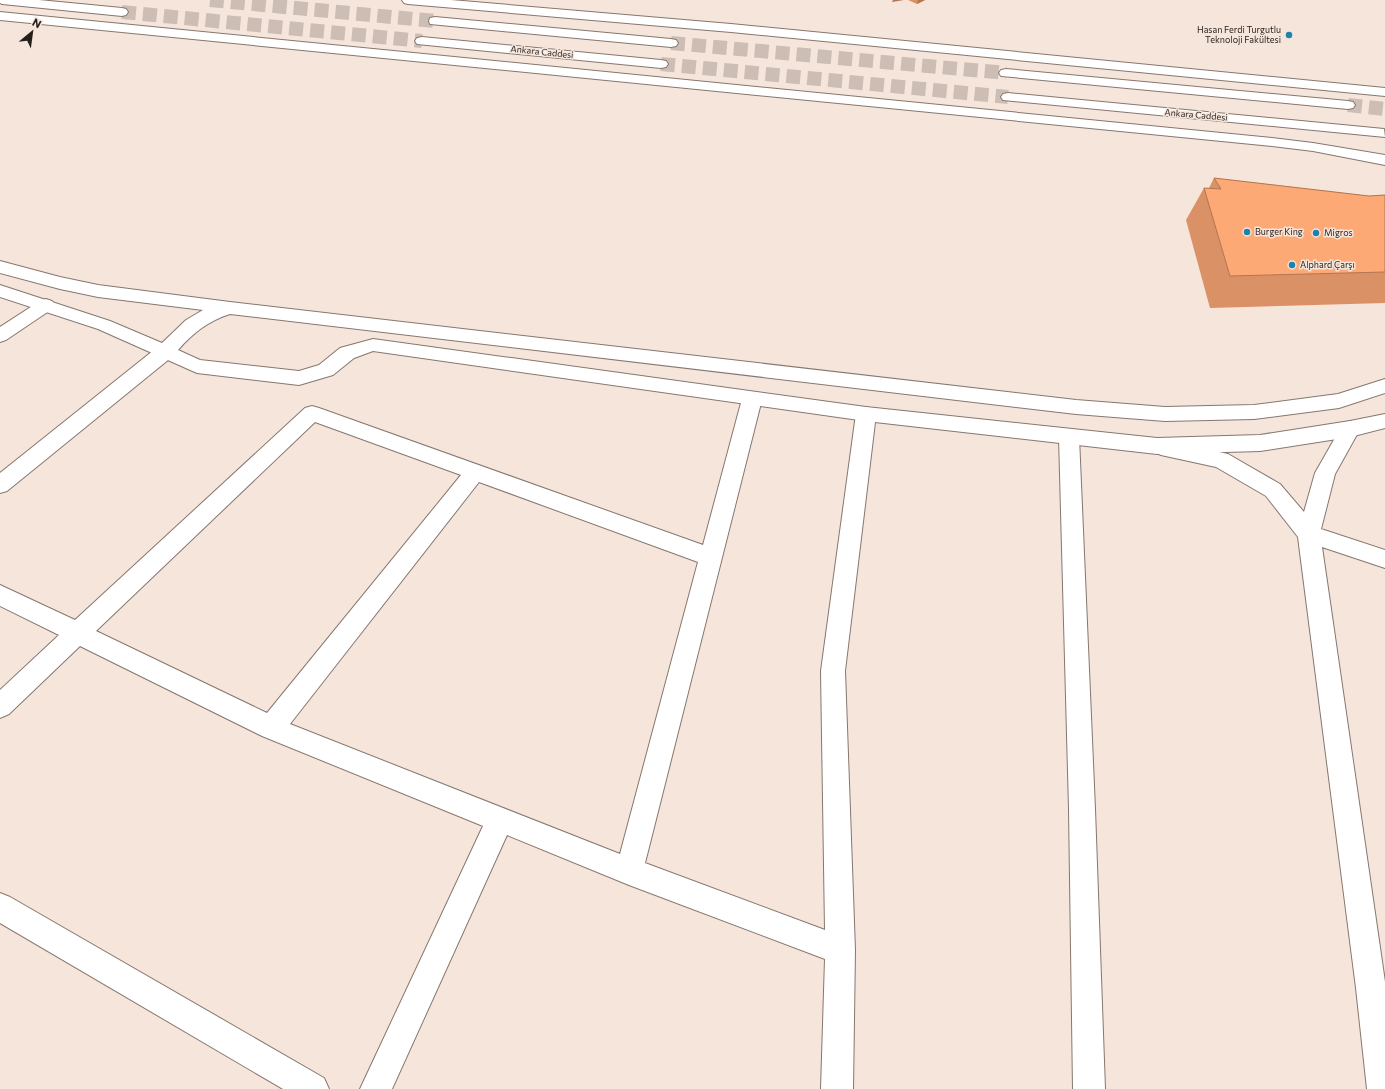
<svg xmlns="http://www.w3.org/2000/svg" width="1385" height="1089" font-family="Commissioner,sans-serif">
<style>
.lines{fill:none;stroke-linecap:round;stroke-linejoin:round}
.highway-tunnel{stroke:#ccbdb5;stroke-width:14;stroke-dasharray:14 7;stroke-linecap:butt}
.street-casing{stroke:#86776e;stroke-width:2}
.secondary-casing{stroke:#86776e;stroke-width:2}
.highway-casing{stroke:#86776e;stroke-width:2}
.street{fill:#fff;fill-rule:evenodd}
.secondary{fill:#fff;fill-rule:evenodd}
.highway{fill:#fff;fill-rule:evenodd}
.wall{fill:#da9165}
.shaded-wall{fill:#b17653}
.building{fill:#fda976;stroke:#b17653}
.poi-dot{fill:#1d83ad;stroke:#f6e5db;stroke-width:1.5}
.labels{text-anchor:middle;stroke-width:3;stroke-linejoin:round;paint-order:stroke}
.far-poi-label{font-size:9px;fill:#251f1b;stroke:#f6e5db;text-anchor:start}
.far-street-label{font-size:9px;fill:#251f1b;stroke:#f6e5db}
</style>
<rect width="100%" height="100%" fill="#f6e5db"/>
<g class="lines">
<path class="highway-tunnel" d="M210,0L435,21
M122,12L422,41
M671,43L1006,73
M661,64L1008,97
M1348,105L1385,109"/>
<g class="street-casing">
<path id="street" d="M46,299L52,301L55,305L52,309L6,340L0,342V327L40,301Z
M166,344L173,346L175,351L173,356L7,491L0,493V473L159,346Z
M752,392L759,394L762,399L645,863L825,930L821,671L856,414L859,409L866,407L873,409L876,414L845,671L855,950L853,1089H821L825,959L629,885L507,835L392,1089H360L483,826L262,736L80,646L9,714L0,718V690L59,635L0,606V585L75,620L305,408L312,406L319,408L703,545L742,399L745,394ZM315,422L461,475L267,713L96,631ZM479,482L698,562L620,854L290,724Z
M1350,421L1357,424L1360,429L1335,474L1321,529L1385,550V568L1322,547L1385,982V1089H1367L1356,988L1298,537L1266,496L1216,467L1161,455L1154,452L1151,447L1154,442L1161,439L1228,454L1280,484L1304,512L1315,473L1343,424Z
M1069,429L1076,432L1079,437L1095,809L1105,1089H1073L1069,809L1059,437L1062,432Z
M0,893L10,897L324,1078L329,1089H283L0,923Z"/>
</g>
<g class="secondary-casing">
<path id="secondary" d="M0,261L60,277L98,285L230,302L1076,400L1165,407L1254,405L1338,394L1385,379V393L1339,408L1254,419L1165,421L1076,414L230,314C208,321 193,333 178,350L200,360L299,371L319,365L340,348L373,339L866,407L1157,438L1260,435L1350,421L1385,414V428L1350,437L1260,451L1157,454L866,421L373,351L354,358L333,375L299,385L197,373L98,329L0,297V285L110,321L162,343L186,320L203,310L98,297L60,289L0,273Z"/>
</g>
<g class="highway-casing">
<path id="highway" d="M0,0H39L122,8L126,9L128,12L126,15L122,16L2,4L0,3Z
M402,0H451L731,24L1385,88V96L731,32L408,4L404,3Z
M0,12L1272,138L1313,143L1385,155V165L1313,151L1272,146L0,20Z
M435,17L671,39L676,40L678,43L676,46L671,47L430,24L429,21L430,18Z
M422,37L661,60L666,61L668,64L666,67L661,68L417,44L415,41L417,38Z
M1006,69L1348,101L1353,102L1355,105L1353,108L1348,109L1001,76L999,73L1001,70Z
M1008,93L1384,129L1385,137L1003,100L1001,97L1003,94Z"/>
</g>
<use href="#street" class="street"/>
<use href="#secondary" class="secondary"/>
<use href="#highway" class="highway"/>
</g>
<path class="wall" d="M908,0H925L917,4Z
M1214,178L1369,196L1385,195V303L1210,308L1186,220L1204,188H1209Z"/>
<path class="shaded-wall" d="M893,0H904L892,2Z
M918,0H925L917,4Z"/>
<path class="building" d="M1214,178L1369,196L1385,195V272L1230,276L1204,188L1221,189Z"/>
<g class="poi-dot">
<circle cx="1289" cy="35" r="4"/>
<circle cx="1247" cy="232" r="4"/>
<circle cx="1316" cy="233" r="4"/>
<circle cx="1292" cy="265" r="4"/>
</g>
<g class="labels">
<g class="far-poi-label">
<text x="1281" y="33" text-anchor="end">Hasan Ferdi Turgutlu<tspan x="1281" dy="10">Teknoloji Fakültesi</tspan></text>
<text x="1255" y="235">Burger King</text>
<text x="1324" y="236">Migros</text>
<text x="1300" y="268">Alphard Çarşı</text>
</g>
<g class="far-street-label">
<text transform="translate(542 52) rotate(6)" y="3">Ankara Caddesi</text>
<text transform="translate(1196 115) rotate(5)" y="3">Ankara Caddesi</text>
</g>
</g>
<g transform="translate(32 32) rotate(29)" stroke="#f6e5db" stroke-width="3" paint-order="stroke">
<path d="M0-3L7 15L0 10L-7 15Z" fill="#251f1b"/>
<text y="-6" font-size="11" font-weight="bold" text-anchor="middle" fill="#251f1b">N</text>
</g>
</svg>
